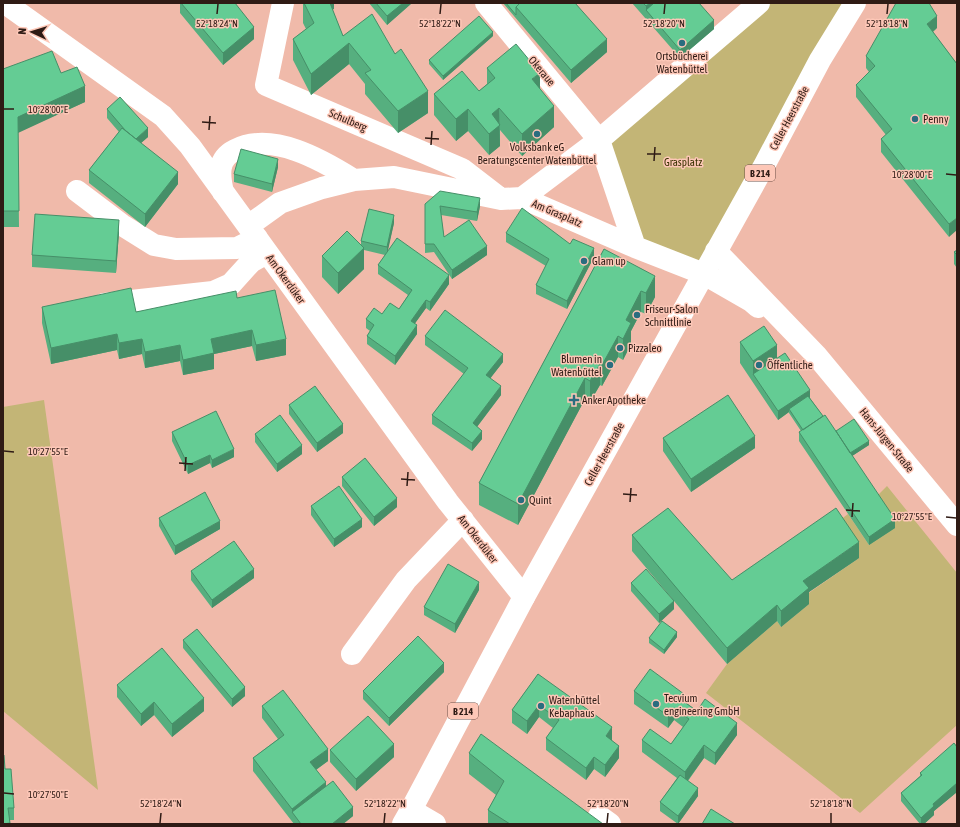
<svg xmlns="http://www.w3.org/2000/svg" width="960" height="827" font-family="'Asap Condensed',sans-serif">
<style>
.green{fill:#c3b576}
.lines{fill:none;stroke-linecap:round;stroke-linejoin:round}
.minor{stroke:#fff;stroke-width:22}
.major{stroke:#fff;stroke-width:22}
.wall{fill:#56af7f}
.shaded-wall{fill:#468f68}
.building{fill:#64cc94;stroke:#468f68}
.ticks{fill:none;stroke:#2f1b15;stroke-width:1.5}
.poi-dot{fill:#2a6d7f;stroke:#fdc7b7;stroke-width:1.5}
.labels{text-anchor:middle;stroke-width:3;stroke-linejoin:round;paint-order:stroke}
.shield{fill:#fdc7b7;stroke:#6d4f46;stroke-width:1}
.shield-label{font-size:10px;font-weight:bold;fill:#2f1b15}
.poi-label{font-size:11px;fill:#2f1b15;stroke:#fdc7b7;text-anchor:start}
.street-label{font-size:11px;fill:#2f1b15;stroke:#fdc7b7}
.park-label{font-size:11px;fill:#3b3303;stroke:#fdc7b7}
.ticks-label{font-size:10px;text-anchor:middle;fill:#2f1b15;stroke:#fdc7b7;stroke-width:3;stroke-linejoin:round;paint-order:stroke}
</style>
<rect width="100%" height="100%" fill="#f0baaa"/>
<path class="green" d="M759,3H855L704,274L635,247L599,140Z
M44,400L98,790L3,711V407Z
M887,486L957,573V725L860,813L706,693L727,664L777,621L781,627L809,604L803,597L859,558L836,523L848,514L869,545L875,498Z"/>
<g class="lines">
<path class="minor" d="M5,3L163,116L190,146L448,502L524,597
M283,3L266,85L462,169L497,196
M486,3L599,140L635,247
M77,191L122,225L154,245L176,249L237,248L257,238
M223,192C219,175 217,159 235,150C272,131 322,160 354,180
M522,198L599,140L759,3
M248,226L280,203L322,188L354,180L394,177L501,199L522,198L635,247L704,274
M104,304L213,292L231,284L251,262L267,253
M352,654L406,580L463,520
M411,810L435,824
M599,816L610,824"/>
<path class="major" d="M716,251L816,355L957,525
M704,274L751,301L758,307
M403,824L411,810L524,597L765,164L820,60L855,3"/>
</g>
<path class="wall" d="M180,3H235L254,39L223,65L180,13Z
M303,3H334V9H332L343,36L428,113L398,133L365,94V84L349,64L311,95L293,60V39L306,29L303,23Z
M369,3H412L387,25Z
M503,3H575L607,52L571,83Z
M632,3H699L714,29L680,58Z
M937,28L933,32L957,64L949,237L881,152V139L886,135L856,97V85L869,72L866,68V56Z
M493,36L443,80L429,64V60Z
M487,68L540,89L554,127L522,156L500,130V146L489,155L468,131L456,141L434,115V94L479,91L487,84Z
M3,69L61,73L85,102L18,132L19,227H3Z
M107,109L148,137L141,143L178,184L145,227L89,183V170L119,132L107,118Z
M278,167L272,192L234,182V174Z
M425,204L480,206L477,221L441,215L444,237L487,255L452,279L434,252L425,253Z
M394,223L387,252L449,284L430,311L426,308L415,323L417,334L395,365L367,344V336L370,331L366,328V319L382,314L399,309L408,295L378,274V265L385,255L364,250V269L338,294L322,277V256L361,245V241Z
M119,232L116,273L32,267V255Z
M506,233L570,244L594,257L567,309L536,294V285L546,266L506,242Z
M604,249L655,297L646,314L641,312L631,331V344L623,360L618,357L602,386L600,385L590,402L585,399L518,525L479,505V483Z
M957,250V268L954,264V252Z
M237,298L286,355L256,361L252,346L214,354V369L183,375L180,361L145,368L142,354L119,359L117,350L51,364L42,323V307L136,312Z
M425,336L503,362L490,378L501,395L477,427L482,439L472,451L432,424V415L464,374L425,345Z
M740,342L777,358L810,398L823,416L836,431L869,445L852,456L895,528L869,545L799,441V432L801,431L789,413V412L778,420L740,363Z
M289,405L343,433L317,452L289,414Z
M172,432L234,457L212,468L210,463L188,474L172,441Z
M255,434L302,454L277,472L255,442Z
M663,438L755,448L691,492L663,451Z
M342,477L397,507L374,526L342,486Z
M311,506L362,527L334,547L311,515Z
M159,518L220,529L175,555L159,526Z
M632,535L732,580L859,558L809,592V604L781,627L777,621L727,664L674,601V609L659,623L631,591V583L674,601L632,551Z
M191,571L254,578L212,608L191,580Z
M479,590L455,633L424,615V607Z
M677,637L664,654L649,643V638Z
M183,640L245,696L232,707L183,648Z
M444,672L389,726L363,699V691Z
M538,674L612,740L619,758L605,777L594,769L586,780L546,750V738L553,728L539,717L527,734L512,723V710Z
M117,685L204,711L172,737L154,715L141,726L117,697Z
M634,691L684,701L697,711L737,735L715,765L704,758L688,781L698,796L678,824L660,811V802L677,778L642,752V740L671,744L683,727L674,720L668,728L634,704Z
M262,706L328,761L316,770L326,786L353,816L343,824H294L253,771V758L278,739L262,718Z
M957,747V792L934,811V815L924,824H920L901,801V793L920,776V773Z
M330,750L394,757L356,791L330,762Z
M469,753L603,824H488V810L496,795L469,774Z
M5,769L14,808V820H10V824H3Z"/>
<path class="shaded-wall" d="M325,3H334V9L325,13Z
M403,3H412L387,25V16Z
M650,3H664L646,10V19V6Z
M937,16V28L927,36V24Z
M714,20V29L680,58V50Z
M254,27V39L223,65V53Z
M493,32V36L443,80V76Z
M607,39V52L571,83V70Z
M349,43V64L311,95V74Z
M540,73V94L532,79Z
M85,86V102L18,133V117Z
M428,91V113L398,133V111Z
M554,106V127L522,156V134Z
M499,108L500,146L489,155V134L492,114Z
M468,109V131L456,141V119Z
M148,128V137L134,149V141Z
M278,159V167L272,192V184Z
M178,172V184L145,227V214Z
M480,198V206L477,221V212Z
M394,215V223L387,255V247Z
M957,218V230L949,237V224Z
M119,220V232L116,273V261Z
M487,246V255L452,279V270Z
M364,248V269L338,294V273Z
M594,248V257L567,309V301Z
M449,275V284L430,311V302Z
M655,276V297L646,314V293Z
M641,291V312L631,331V344L623,360V339L626,320Z
M426,300V308L411,329V321Z
M417,325V334L395,365V356Z
M252,330V346L214,354V369L183,375V360L211,339Z
M117,334V350L51,364V348Z
M618,336V357L602,386V365Z
M142,339V354L119,359V343Z
M286,339V355L256,361V345Z
M180,345V361L145,368V352Z
M777,345V366L753,374V382V361Z
M503,354V362L486,384V375Z
M600,364V385L590,402V381Z
M585,378V399L518,525V504Z
M501,386V395L473,432V423Z
M810,390V398L789,409V412L778,420V411Z
M343,424V433L317,452V443Z
M482,431V439L472,451V443Z
M755,436V448L691,492V479Z
M869,441V445L849,458V454Z
M302,445V454L277,472V464Z
M234,449V457L212,468V460Z
M210,455V463L188,474V465Z
M397,498V507L374,526V517Z
M362,519V527L334,547V539Z
M895,519V528L869,545V537Z
M220,521V529L175,555V546Z
M859,542V558L809,592V604L781,627V611L803,581Z
M254,569V578L212,608V600Z
M479,582V590L455,633V624Z
M674,601V609L659,623V614Z
M777,605V621L727,664V648Z
M677,632V637L664,654V650Z
M444,663V672L389,726V718Z
M245,687V696L232,707V699Z
M684,694V706L680,699Z
M204,698V711L172,737V724Z
M154,702V715L141,726V714Z
M539,705V717L527,734V721Z
M674,708V720L668,728V716Z
M737,723V735L715,765V753Z
M612,727V740L606,748V736Z
M394,744V757L356,791V779Z
M704,745V758L685,784V772Z
M619,746V758L605,777V765Z
M328,749V761L310,774V762Z
M594,757V769L586,780V768Z
M326,782V795L292,812V809Z
M957,783V792L934,811V815L924,824H921V818L933,804Z
M698,788V796L678,824V816Z
M353,807V816L343,824H332Z"/>
<path class="building" d="M181,3H235L254,27L223,53Z
M304,3H330L343,36L372,14L395,54L401,49L428,91L398,111L365,73L371,70L349,43L311,74L293,39L314,23Z
M376,3H403L387,16Z
M506,3H520L516,7V15Z
M520,3H575L607,39L571,70L516,7Z
M643,3H650L646,6Z
M654,3H699L714,20L680,50L646,10Z
M896,3H929L937,16L927,24L957,64V218L949,224L881,139L892,129L856,85L875,66L866,56Z
M479,16L493,32L443,76L429,60Z
M516,44L540,73L532,79L554,106L522,134L499,108L492,114L500,125L489,134L468,109L456,119L434,94L462,71L479,91L495,78L487,68Z
M52,51L61,73L77,67L85,86L18,117L19,211H3V69Z
M120,97L148,128L136,139L125,130L107,109Z
M122,128L178,172L145,214L89,170Z
M241,149L278,159L272,184L234,174Z
M440,191L480,198L477,212L440,206L444,237L469,220L487,246L452,270L434,244H425V204Z
M522,208L570,244L573,239L594,248L567,301L536,285L549,259L506,233Z
M369,209L394,215L387,247L361,241Z
M35,214L119,220L116,261L32,255Z
M347,231L364,248L338,273L322,256Z
M397,238L449,275L430,302L426,300L411,321L417,325L395,356L367,336L374,325L366,319L374,308L382,314L390,303L399,309L412,290L378,265Z
M604,249L655,276L646,293L641,291L626,320L631,323L623,339L618,336L602,365L600,364L590,381L585,378L518,504L479,483Z
M957,250V255L954,252Z
M131,288L136,312L236,291L237,298L275,290L286,339L256,345L252,330L211,339L214,353L183,360L180,345L145,352L142,339L119,343L117,334L51,348L42,307Z
M445,310L503,354L486,375L501,386L473,423L482,431L472,443L432,415L468,368L425,336Z
M764,326L777,345L753,361L740,342Z
M785,353L810,390L778,411L753,374Z
M315,386L343,424L317,443L289,405Z
M728,395L755,436L691,479L663,438Z
M808,396L823,416L803,430L789,409Z
M216,411L234,449L212,460L210,455L188,465L172,432Z
M280,415L302,445L277,464L255,434Z
M825,415L895,519L869,537L799,432Z
M854,419L869,441L850,453L836,431Z
M365,458L397,498L374,517L342,477Z
M339,486L362,519L334,539L311,506Z
M205,492L220,521L175,546L159,518Z
M668,508L732,580L836,508L859,542L803,581L809,588L781,611L777,605L727,648L632,535Z
M234,541L254,569L212,600L191,571Z
M448,564L479,582L455,624L424,607Z
M646,569L674,601L659,614L631,583Z
M662,621L677,632L664,650L649,638Z
M197,629L245,687L232,699L183,640Z
M418,636L444,663L389,718L363,691Z
M162,648L204,698L172,724L154,702L141,714L117,685Z
M650,669L684,694L680,699L697,711L705,699L737,723L715,753L704,745L685,772L642,740L650,729L671,744L689,719L674,708L668,716L634,691Z
M538,674L612,727L606,736L619,746L605,765L594,757L586,768L546,738L559,720L539,705L527,721L512,710Z
M283,690L328,749L310,762L326,782L292,809L253,758L284,735L262,706Z
M368,716L394,744L356,779L330,750Z
M481,734L603,824H510L488,810L504,781L469,753Z
M954,743L957,747V783L933,804L934,806L921,818L901,793L922,775L920,773Z
M3,755H4L5,769H11L14,808H8L10,823L3,824Z
M680,775L698,788L678,816L660,802Z
M333,781L353,807L332,824H301L292,812Z
M711,809L735,824H702Z"/>
<path class="ticks" d="M217,14L218,4M440,14L441,4M664,14L665,4M887,14L888,4M4,109H14M202,122L216,123M209,130L210,116M425,138L439,139M431,145L432,131M647,154H661M654,161L655,147M946,174L956,175M4,451L14,452M179,463L193,464M185,471L186,457M401,479L415,480M407,486L408,472M623,494L637,495M630,502L631,488M846,510L860,511M852,517L853,503M946,517L956,518M4,793L14,794M160,823L161,813M384,823L385,813M607,823L608,813M831,823V813"/>
<g class="poi-dot">
<circle cx="682" cy="43" r="4"/>
<circle cx="915" cy="119" r="4"/>
<circle cx="537" cy="134" r="4"/>
<circle cx="584" cy="261" r="4"/>
<circle cx="637" cy="315" r="4"/>
<circle cx="620" cy="348" r="4"/>
<circle cx="610" cy="365" r="4"/>
<circle cx="759" cy="365" r="4"/>
<path d="M572 394h4v4h4v4h-4v4h-4v-4h-4v-4h4z"/>
<circle cx="521" cy="500" r="4"/>
<circle cx="656" cy="704" r="4"/>
<circle cx="541" cy="706" r="4"/>
</g>
<g class="labels">
<g class="shield">
<rect x="745" y="165" width="30" height="16" rx="3"/>
<rect x="448" y="703" width="30" height="16" rx="3"/>
</g>
<g class="shield-label">
<text x="760" y="177">B 214</text>
<text x="463" y="715">B 214</text>
</g>
<g class="poi-label">
<text x="682" y="60" text-anchor="middle">Ortsbücherei<tspan x="682" dy="13">Watenbüttel</tspan></text>
<text x="923" y="123">Penny</text>
<text x="537" y="151" text-anchor="middle">Volksbank eG<tspan x="537" dy="13">Beratungscenter Watenbüttel</tspan></text>
<text x="592" y="265">Glam up</text>
<text x="645" y="313">Friseur-Salon<tspan x="645" dy="13">Schnittlinie</tspan></text>
<text x="628" y="352">Pizzaleo</text>
<text x="602" y="363" text-anchor="end">Blumen in<tspan x="602" dy="13">Watenbüttel</tspan></text>
<text x="767" y="369">Öffentliche</text>
<text x="582" y="404">Anker Apotheke</text>
<text x="529" y="504">Quint</text>
<text x="664" y="702">Tecvium<tspan x="664" dy="13">engineering GmbH</tspan></text>
<text x="549" y="704">Watenbüttel<tspan x="549" dy="13">Kebaphaus</tspan></text>
</g>
<g class="street-label">
<text transform="translate(542 71) rotate(50)" y="4">Okeraue</text>
<text transform="translate(789 118) rotate(-62)" y="4">Celler Heerstraße</text>
<text transform="translate(348 120) rotate(23)" y="4">Schulberg</text>
<text transform="translate(557 213) rotate(23)" y="4">Am Grasplatz</text>
<text transform="translate(286 279) rotate(54)" y="4">Am Okerdüker</text>
<text transform="translate(887 440) rotate(51)" y="4">Hans-Jürgen-Straße</text>
<text transform="translate(604 454) rotate(-61)" y="4">Celler Heerstraße</text>
<text transform="translate(478 539) rotate(52)" y="4">Am Okerdüker</text>
</g>
<g class="park-label">
<text x="683" y="166">Grasplatz</text>
</g>
</g>
<g class="ticks-label">
<text x="217" y="27">52°18'24"N</text>
<text x="440" y="27">52°18'22"N</text>
<text x="664" y="27">52°18'20"N</text>
<text x="887" y="27">52°18'18"N</text>
<text x="48" y="113">10°28'00"E</text>
<text x="912" y="178">10°28'00"E</text>
<text x="48" y="455">10°27'55"E</text>
<text x="912" y="520">10°27'55"E</text>
<text x="48" y="798">10°27'50"E</text>
<text x="161" y="807">52°18'24"N</text>
<text x="385" y="807">52°18'22"N</text>
<text x="608" y="807">52°18'20"N</text>
<text x="831" y="807">52°18'18"N</text>
</g>
<rect width="960" height="827" fill="none" stroke="#2f1b15" stroke-width="8"/>
<g transform="translate(32 32) rotate(274)" stroke="#fdc7b7" stroke-width="3" paint-order="stroke">
<path d="M0-3L7 15L0 10L-7 15Z" fill="#2f1b15"/>
<text y="-6" font-size="11" font-weight="bold" text-anchor="middle" fill="#2f1b15">N</text>
</g>
</svg>
